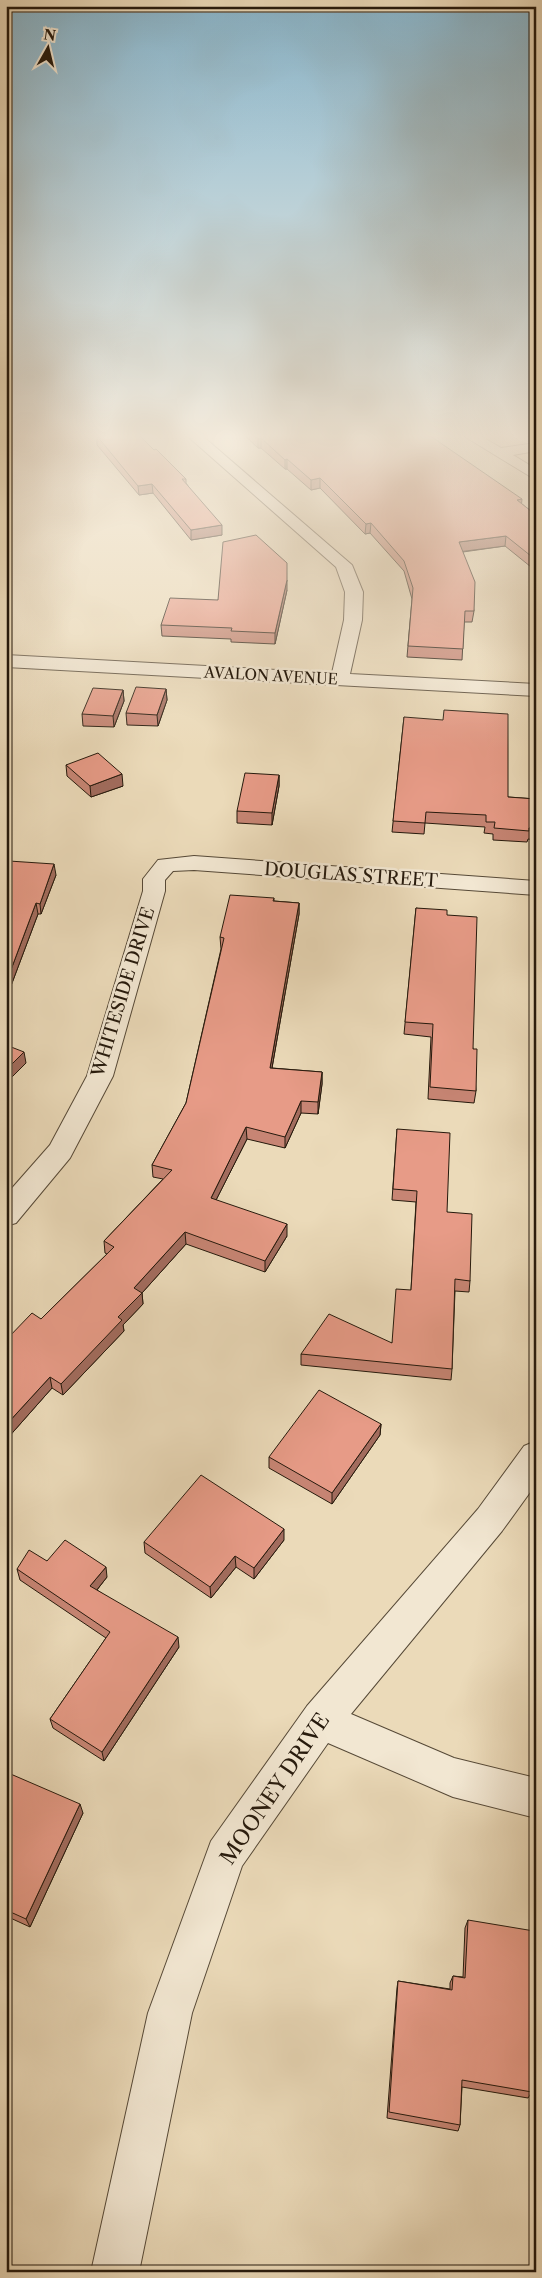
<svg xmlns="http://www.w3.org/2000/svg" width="542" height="2278" font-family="'Libre Caslon Text',serif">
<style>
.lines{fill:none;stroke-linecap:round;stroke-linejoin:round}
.street-casing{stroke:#564937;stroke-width:2}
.street{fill:#f2e7d2;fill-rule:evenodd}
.wall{fill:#c78574;stroke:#25190c}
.shaded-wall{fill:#a26c5e;stroke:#25190c}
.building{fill:#e79b87;stroke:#25190c}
.labels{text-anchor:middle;stroke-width:5;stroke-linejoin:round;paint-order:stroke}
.far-street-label{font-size:15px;fill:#25190c;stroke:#f2e7d2}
.street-label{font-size:18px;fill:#25190c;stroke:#f2e7d2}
.near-street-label{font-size:21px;fill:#25190c;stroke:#f2e7d2}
</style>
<rect width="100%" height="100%" fill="#ebdab9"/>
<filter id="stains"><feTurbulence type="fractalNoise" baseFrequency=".004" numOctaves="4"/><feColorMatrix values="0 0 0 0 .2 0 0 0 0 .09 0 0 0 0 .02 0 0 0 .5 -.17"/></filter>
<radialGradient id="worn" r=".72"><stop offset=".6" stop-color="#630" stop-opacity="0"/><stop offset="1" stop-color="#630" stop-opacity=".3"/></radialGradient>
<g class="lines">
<g class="street-casing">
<path id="street" d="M184,433H199L352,565L363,592L362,620L350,674L536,684V696L6,667V655L332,673L344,620L345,592L336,567Z
M459,433H476L501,448L536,443V451L513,455L536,469V480Z
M194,856L536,881V895L194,870L173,871L165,880V891L113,1076L70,1158L16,1223L6,1226V1195L50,1145L87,1076L143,891V879L158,860Z
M536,1441V1484L502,1531L351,1714L454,1758L536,1778V1818L453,1797L328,1743L242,1866L192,2013L139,2272H91L148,2013L211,1841L307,1706L478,1509L524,1446Z"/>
</g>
<use href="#street" class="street"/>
</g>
<path class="wall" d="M242,433H420L522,504L536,515V571L505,546L463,552L474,611L472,622H464L462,660L407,657L412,599L404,571L370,533L365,534L320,488L311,490L287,469H285L261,448H258Z
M97,436L154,450L186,479V483L222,535L191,540L153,493L139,495L97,445Z
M287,590L275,644L231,642V639L162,636L161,625L218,600Z
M166,689L167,700L158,726L127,725L126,713Z
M123,690L124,701L114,727L83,726L82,714Z
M404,717L508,797L536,799V840L528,839L527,842L493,840V834L484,833L485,827L425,823L424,834L392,832Z
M66,765L123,786L91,797L67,776Z
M279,775V786L272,825L237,823V811Z
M6,868L56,875L41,914H38L6,999Z
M274,898V901L299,903V914L272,1068L322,1072V1084L318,1114L301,1113L285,1148L247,1139L216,1200L287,1236L265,1272L186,1244L142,1293L143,1304L123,1325L124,1331L63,1395L52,1388L6,1440V1340L41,1319L107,1254L105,1253L104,1241L163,1179L153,1177L152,1165L186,1103L221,949L220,937Z
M416,908L447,915L473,1049L476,1091L474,1103L428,1099L431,1037L404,1034Z
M397,1129L447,1212L470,1281L469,1292L455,1291L452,1369L451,1380L301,1365V1354L392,1343L411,1290L416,1202L392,1200Z
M381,1424L380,1435L332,1504L269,1468V1457Z
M284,1540L254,1579L236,1567L211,1598L145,1553L144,1542Z
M47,1561L107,1577L97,1590L179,1647L104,1761L53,1728L50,1719L106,1638L20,1580L17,1569Z
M6,1772L83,1813L30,1927L6,1916Z
M468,1920L532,2092L528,2098L462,2087L460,2125L458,2131L387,2118L397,1988L398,1981L450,1989V1983L453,1976L463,1977L465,1928Z"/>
<path class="shaded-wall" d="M261,438V448H258V439Z
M287,459V469H285V460Z
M320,478V488L311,490V480Z
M152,484L153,493L139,495L138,486Z
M522,499L521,509L517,500Z
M371,523L370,533L365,534L366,524Z
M222,525V535L191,540V530Z
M506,536L505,546L458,552L459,542Z
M287,580V590L275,644V633Z
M166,689L167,700L158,726L157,715Z
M123,690L124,701L114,727L113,716Z
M122,774L123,786L91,797L90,786Z
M279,775V786L272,825V813Z
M54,864L56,875L41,914L40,904Z
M36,903L38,914L6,999V983Z
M299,903V914L270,1079V1068Z
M6,1009L8,1018L6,1020Z
M24,1052L26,1063L6,1083V1070Z
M322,1072V1084L318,1114V1102Z
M301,1101V1113L285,1148V1137Z
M246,1127L247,1139L211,1210V1198Z
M287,1224V1236L265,1272V1261Z
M185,1232L186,1244L142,1293L143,1304L123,1325L124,1331L63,1395L61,1384L118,1317L134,1288Z
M50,1377L52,1388L6,1440V1425Z
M381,1424L380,1435L332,1504V1493Z
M284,1529V1540L254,1579V1568Z
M235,1556L236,1567L211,1598L210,1587Z
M106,1567L107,1577L92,1596L90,1586Z
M178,1637L179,1647L104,1761L102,1752Z
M80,1804L83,1813L30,1927L26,1919Z"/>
<path class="building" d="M122,433H137L154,450L156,449L186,479H182L222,525L191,530L152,484L138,486L97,436Z
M252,433H420L425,436L426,433L522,499L517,500L536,515V560L506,536L459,542L475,582L474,611H465L463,649L408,646L413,588L404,561L371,523L366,524L320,478L311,480L287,459L285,460L261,438L258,439Z
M256,535L287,563V580L275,633L231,631L232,628L161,625L170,598L218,600L223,542Z
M136,687L166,689L157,715L126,713Z
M93,688L123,690L113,716L82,714Z
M444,710L508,714V797L536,799V828H529V831L494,828L495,822H486V815L426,812L425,823L393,821L404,717L443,720Z
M98,753L122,774L90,786L66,765Z
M245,773L279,775L272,813L237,811Z
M9,861L54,864L40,904L36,903L6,983V868Z
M230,895L274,898L273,901L299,903L270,1068L322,1072L318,1102L301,1101L285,1137L246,1127L211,1198L287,1224L265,1261L185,1232L134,1288L142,1293L118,1317L122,1320L61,1384L50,1377L6,1425V1340L32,1313L41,1319L114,1247L104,1241L172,1170L152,1165L186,1103L224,938L220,937Z
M416,908L447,910V915L477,917L473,1049H477L476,1091L430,1087L433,1024L405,1022Z
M6,1045L24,1052L6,1070Z
M397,1129L450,1133L447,1212L472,1214L470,1281L455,1279L452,1369L301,1354L329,1314L392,1343L396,1289L411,1290L417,1191L393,1189Z
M319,1390L381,1424L332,1493L269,1457Z
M201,1475L284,1529L254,1568L235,1556L210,1587L144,1542Z
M65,1540L106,1567L90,1586L178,1637L102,1752L50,1719L110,1632L17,1569L29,1550L47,1561Z
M6,1772L80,1804L26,1919L6,1910Z
M468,1920L534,1931L532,2092L462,2080L460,2125L389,2112L398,1981L452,1990L453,1976L465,1978Z"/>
<linearGradient id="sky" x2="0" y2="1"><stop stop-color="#88b7cf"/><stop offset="0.58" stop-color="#f6eee0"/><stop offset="1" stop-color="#f6eee0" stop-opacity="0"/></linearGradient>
<rect width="542" height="752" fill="url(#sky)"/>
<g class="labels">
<g class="far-street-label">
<text transform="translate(271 676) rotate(3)" y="5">AVALON AVENUE</text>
</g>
<g class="street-label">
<text transform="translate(351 875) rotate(4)" y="6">DOUGLAS STREET</text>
<text transform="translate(123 992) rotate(-73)" y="6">WHITESIDE DRIVE</text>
</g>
<g class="near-street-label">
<text transform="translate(275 1789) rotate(-56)" y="7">MOONEY DRIVE</text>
</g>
</g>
<rect width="542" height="2278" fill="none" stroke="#ebdab9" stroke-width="25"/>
<rect x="8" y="8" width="527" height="2263" fill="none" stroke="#25190c" stroke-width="2.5"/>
<rect x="12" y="12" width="517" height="2253" fill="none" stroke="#25190c"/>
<g transform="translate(48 48) rotate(8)" stroke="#f2e7d2" stroke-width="4" paint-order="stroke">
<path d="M0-4L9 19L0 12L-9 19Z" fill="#25190c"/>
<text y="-8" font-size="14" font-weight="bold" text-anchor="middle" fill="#25190c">N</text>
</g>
<rect width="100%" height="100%" filter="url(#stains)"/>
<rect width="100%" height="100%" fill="url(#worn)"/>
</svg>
